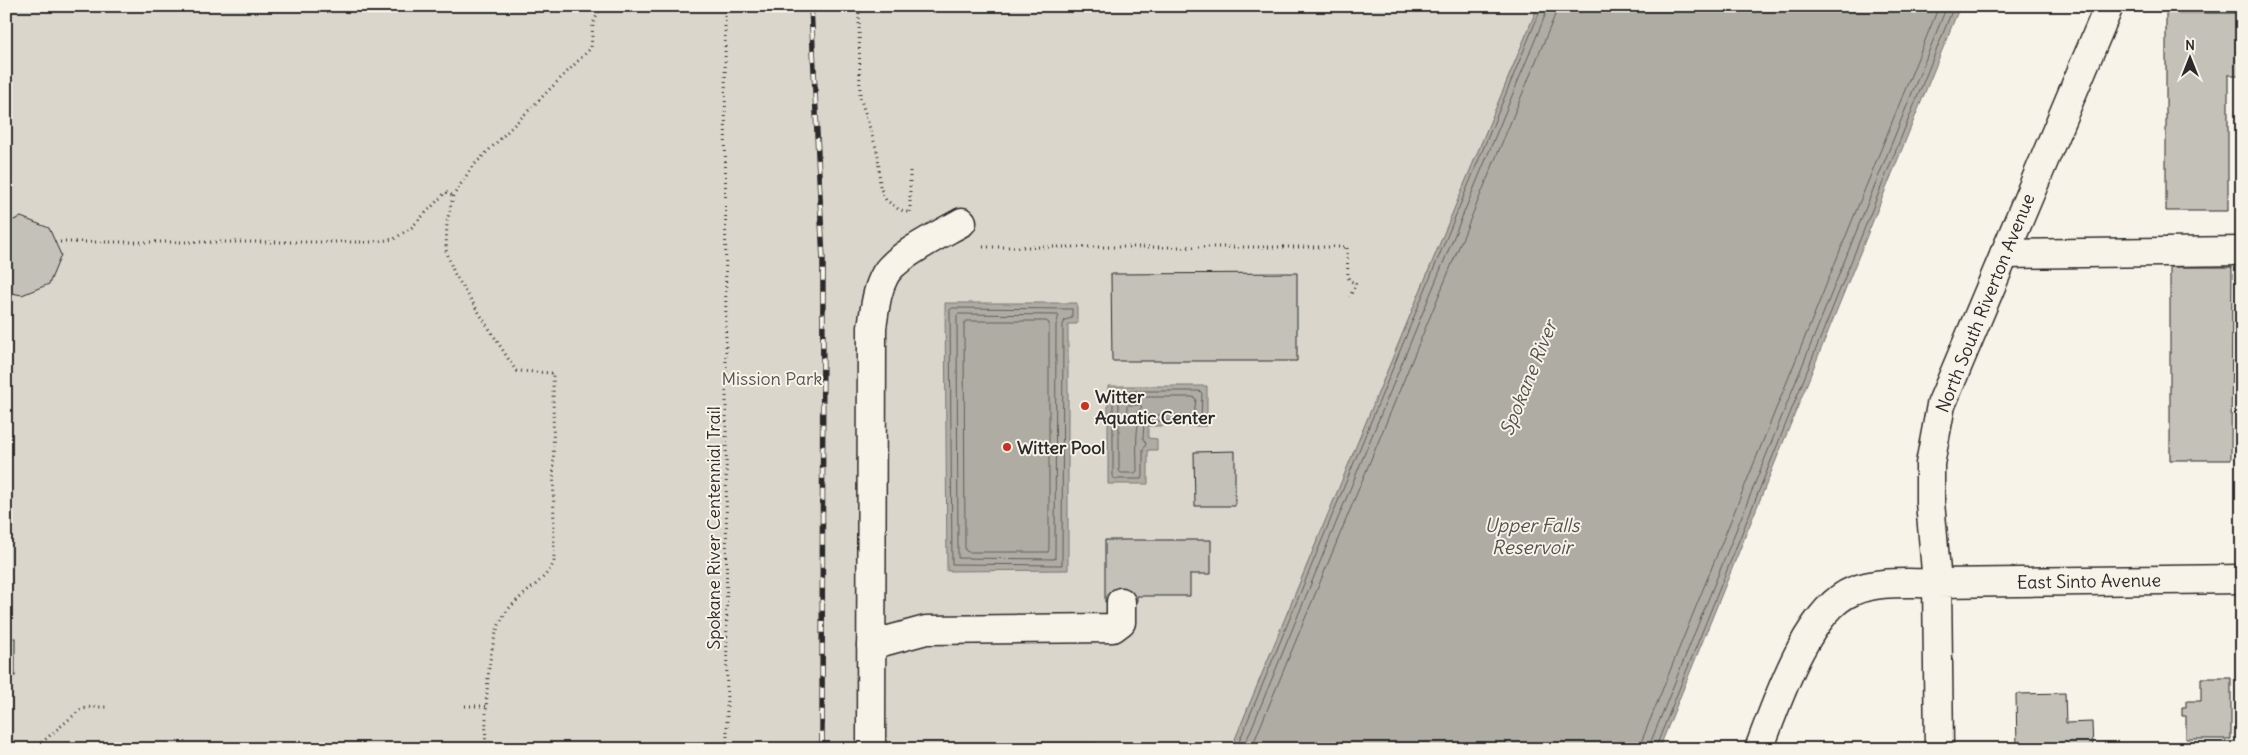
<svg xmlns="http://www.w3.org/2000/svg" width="2248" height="755" font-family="Delius,sans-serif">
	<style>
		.green { fill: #dad6cc; stroke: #82807c }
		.water { fill: #afaca4; stroke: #7a7874 }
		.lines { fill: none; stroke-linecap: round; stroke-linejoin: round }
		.shore { stroke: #605f5b; stroke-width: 1 }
		.building { fill: #c4c1b9; stroke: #2b2b2b }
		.minor-casing { stroke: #2b2b2b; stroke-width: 31 }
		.path { stroke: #2b2b2b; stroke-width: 3; stroke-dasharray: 1 4; stroke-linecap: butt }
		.minor { stroke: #f7f3e8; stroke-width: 28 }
		.rail-casing { stroke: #2b2b2b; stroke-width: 5.5 }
		.rail { stroke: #f7f3e8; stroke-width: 4; stroke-dasharray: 11; stroke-linecap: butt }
		.poi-dot { fill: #c8321e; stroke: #f7f3e8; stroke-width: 2 }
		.labels { text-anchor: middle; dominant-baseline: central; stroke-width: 4; stroke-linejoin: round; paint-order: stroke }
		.street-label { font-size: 18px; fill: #2b2b2b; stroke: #f7f3e8 }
		.park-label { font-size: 18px; fill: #575653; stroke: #f7f3e8 }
		.poi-label { font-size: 18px; font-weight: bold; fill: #2b2b2b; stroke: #f7f3e8; text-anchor: start }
		.water-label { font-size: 19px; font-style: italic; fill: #53524f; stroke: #f7f3e8 }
	</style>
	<rect width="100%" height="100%" fill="#f7f3e8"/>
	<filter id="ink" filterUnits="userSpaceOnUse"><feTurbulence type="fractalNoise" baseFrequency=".02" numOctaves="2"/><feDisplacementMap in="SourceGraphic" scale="10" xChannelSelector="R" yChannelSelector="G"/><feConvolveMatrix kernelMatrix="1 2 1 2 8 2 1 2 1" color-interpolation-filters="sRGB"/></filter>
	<g filter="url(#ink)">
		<!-- green -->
		<path class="green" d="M6,6h1532l-307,743h-1225z"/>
		<!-- water -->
		<g class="water">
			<path d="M1538,6h422l-301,743h-428z"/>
			<path d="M945,303h132v21h-9v246l-121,1z"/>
			<path d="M1108,386h99v40h-59v12l9,1v11h-9v34h-40z"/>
		</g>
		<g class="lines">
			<!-- shore -->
			<g class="shore">
				<path d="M953,308l119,1v9l-7,2 -2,5 -1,240 -110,-1 -2,-254z"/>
				<path d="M959,314l100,1 -3,10 -1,234 -97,-1 -1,-242z"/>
				<path d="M967,321h79l3,2v226l-1,3h-80l-3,-2 -1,-226z"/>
				<path d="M1115,391h85l2,2 -1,28h-52l-5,3 -1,14 3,6 -3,6v27l-2,2h-26l-2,-2v-84z"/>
				<path d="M1122,397h71l3,2 -2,16h-45l-9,4c-5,9 -3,40 -3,52l-2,2h-14l-2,-2v-71z"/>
				<path d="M1129,405h11l2,2 -13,13 -2,-2v-11z"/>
				<path d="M1236,749l306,-743"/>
				<path d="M1243,749l306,-743"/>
				<path d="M1251,749l304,-734 1,-9"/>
				<path d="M1641,749l1,-9 297,-734"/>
				<path d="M1648,749l299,-743"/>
				<path d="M1655,749l299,-743"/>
			</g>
		</g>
		<!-- building -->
		<g class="building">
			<path d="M2166,13h76v62h-14v136h-62z"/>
			<path d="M21,217l28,11 12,27 -12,29 -27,11 -16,-3v-69z"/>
			<path d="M2170,267h62l-1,193h-61z"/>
			<path d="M1297,273v88h-185l-1,-87z"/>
			<path d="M1235,451v55h-40l-1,-54z"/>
			<path d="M1105,540h106v34h-21v22h-53v6h-32z"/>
			<rect x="6" y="638" width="9" height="38"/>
			<path d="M2201,678h30v61h-45v-23h-4v-9h4v-6h15z"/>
			<path d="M2065,693l1,30 26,-1 1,27h-76l-1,-55z"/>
			<rect x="1028" y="743" width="68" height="6"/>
		</g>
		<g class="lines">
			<!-- minor casing -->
			<g class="minor-casing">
				<g id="minor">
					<path d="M2004,254l238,-3"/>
					<path d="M871,645l55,-15 187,-2 8,-6v-20"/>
					<path d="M871,749l1,-422c3,-17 4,-36 13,-52 10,-19 58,-42 77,-53"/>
					<path d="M1759,749c17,-44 48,-140 94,-158 26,-11 56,-7 84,-8l-7,-81v-38l11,-59 168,-399"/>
					<path d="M1939,749l-2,-166 305,-4"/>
				</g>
			</g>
			<!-- path -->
			<g class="path">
				<path d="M725,6l2,743"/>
				<path d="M859,13l1,84 18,57 2,33 6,13 12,9 12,4"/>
				<path d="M910,171v41"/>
				<path d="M55,242h318l21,-3 18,-12 34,-35 7,4"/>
				<path d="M983,247h364l1,30 2,4 6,2 -6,14"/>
				<path d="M465,706h22"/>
				<path d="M34,749l46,-39 11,-3h15"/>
				<path d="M485,749c2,-37 -1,-109 22,-138 14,-18 38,-29 47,-49l-1,-189 -37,-2 -62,-98 -8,-23 1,-28 6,-26 19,-29 119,-119 2,-24 5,-11"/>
			</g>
			<!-- minor -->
			<use href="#minor" class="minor"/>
			<!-- rail casing -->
			<g class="rail-casing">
				<path id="rail" d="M811,6l12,255 -1,488"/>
			</g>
			<!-- rail -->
			<use href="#rail" class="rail"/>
		</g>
	</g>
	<!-- markers -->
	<g class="poi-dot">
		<circle cx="1085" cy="406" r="5"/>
		<circle cx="1007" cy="447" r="5"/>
	</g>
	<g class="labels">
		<!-- street labels -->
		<g class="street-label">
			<text transform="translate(1985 303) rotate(-68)">North South Riverton Avenue</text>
			<text transform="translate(713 528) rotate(-90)">Spokane River Centennial Trail</text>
			<text transform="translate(2089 581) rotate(-1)">East Sinto Avenue</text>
		</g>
		<!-- park labels -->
		<g class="park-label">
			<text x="772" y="378">Mission Park</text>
		</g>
		<!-- poi labels -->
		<g class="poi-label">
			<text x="1095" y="396">Witter<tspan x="1095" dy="21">Aquatic Center</tspan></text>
			<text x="1017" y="447">Witter Pool</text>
		</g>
		<!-- water labels -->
		<g class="water-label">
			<text transform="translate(1528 378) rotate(-68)">Spokane River</text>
			<text x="1532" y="525">Upper Falls<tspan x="1532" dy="22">Reservoir</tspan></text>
		</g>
	</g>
	<!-- margin -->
	<rect width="2248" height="755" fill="none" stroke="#f7f3e8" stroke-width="25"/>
	<rect x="12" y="12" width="2223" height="730" fill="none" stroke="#2b2b2b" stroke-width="2" filter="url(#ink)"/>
	<!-- north arrow -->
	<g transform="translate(2190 58)" stroke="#f7f3e8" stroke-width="4" paint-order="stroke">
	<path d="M0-4L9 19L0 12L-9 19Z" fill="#2b2b2b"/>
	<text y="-8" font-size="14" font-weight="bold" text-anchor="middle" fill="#2b2b2b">N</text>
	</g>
</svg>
